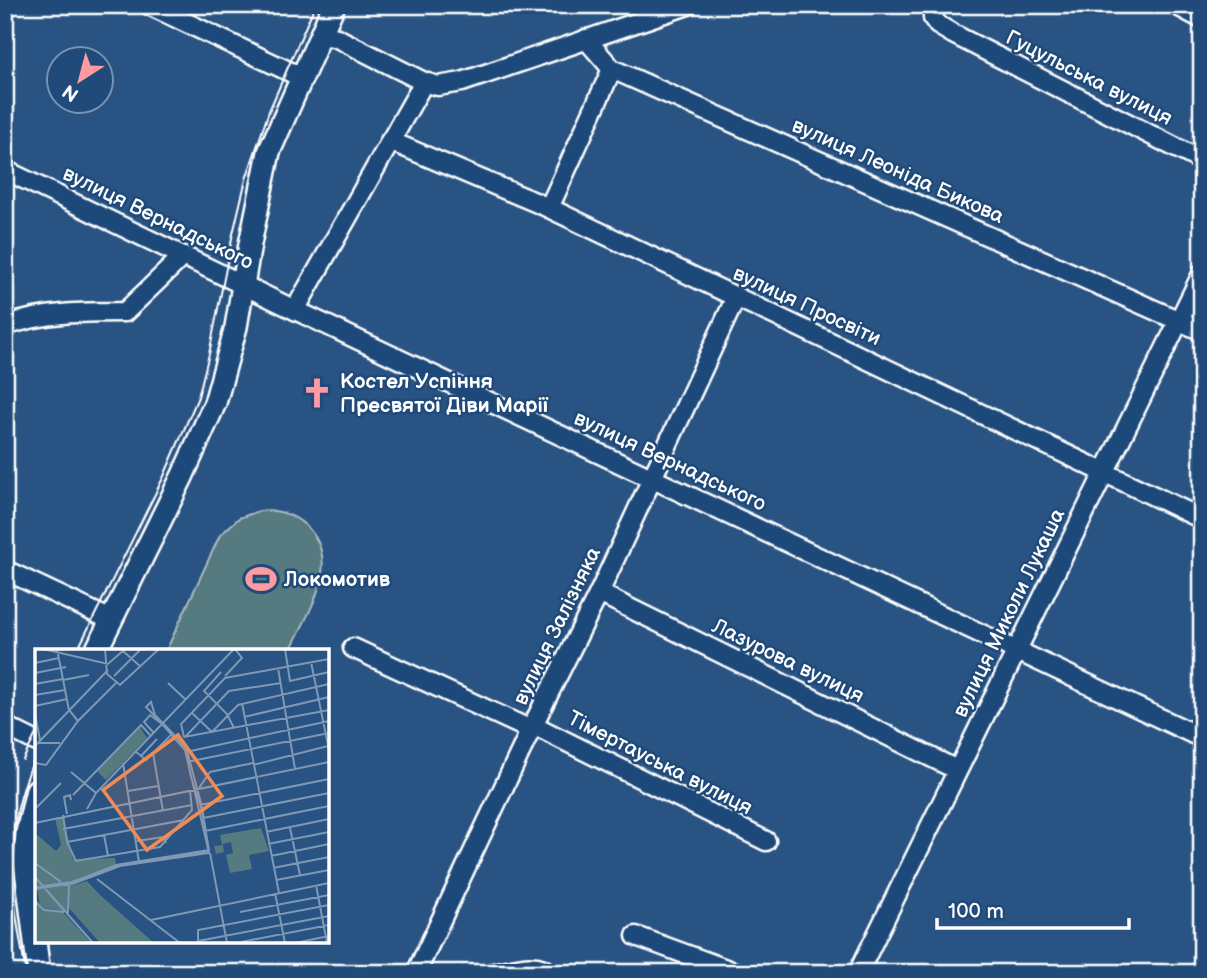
<svg xmlns="http://www.w3.org/2000/svg" width="1207" height="978" font-family="'Balsamiq Sans',sans-serif">
	<style>
		.park { fill: #557a80; stroke: #aabcc0; stroke-width: 2 }
		.lines { fill: none; stroke-linecap: round; stroke-linejoin: round }
		.minor-casing { stroke: #fff; stroke-width: 23 }
		.major-casing { stroke: #fff; stroke-width: 26 }
		.minor { stroke: #1f4a7a; stroke-width: 18 }
		.major { stroke: #1f4a7a; stroke-width: 21 }
		.tram { stroke: #fff; stroke-width: 2 }
		.labels { text-anchor: middle; dominant-baseline: central; stroke-width: 5; stroke-linejoin: round; paint-order: stroke }
		.street-label { font-size: 21px; fill: #fff; stroke: #1f4a7a }
		.poi-label { font-size: 21px; font-weight: bold; fill: #fff; stroke: #1f4a7a; text-anchor: start }
		.inset-road { fill: none; stroke: #7f98b5; stroke-width: 2 }
		.view { fill: #ef8b55; fill-opacity: 0.15; stroke: #ef8b55; stroke-width: 3.5 }
		.inset-edge { fill: none; stroke: #fff; stroke-width: 3.5 }
	</style>
	<rect width="100%" height="100%" fill="#295383"/>
	<filter id="ink" filterUnits="userSpaceOnUse"><feTurbulence type="fractalNoise" baseFrequency=".0143" numOctaves="2"/><feDisplacementMap in="SourceGraphic" scale="14" xChannelSelector="R" yChannelSelector="G"/><feConvolveMatrix kernelMatrix="1 2 1 2 8 2 1 2 1" color-interpolation-filters="sRGB"/></filter>
	<g filter="url(#ink)">
		<!-- park -->
		<path class="park" d="M259,511c17,-2 33,3 46,14 40,36 2,89 -15,126h-124l54,-116 19,-17z"/>
		<g class="lines">
			<!-- minor casing -->
			<g class="minor-casing">
				<g id="minor">
					<path d="M149,5l152,72"/>
					<path d="M933,5v13l5,7 15,9 249,127"/>
					<path d="M1176,5l26,14"/>
					<path d="M321,34l16,4 87,44"/>
					<path d="M586,39l26,30 590,262"/>
					<path d="M390,141l159,67 653,311"/>
					<path d="M5,170l290,140 907,428"/>
					<path d="M549,208l63,-139"/>
					<path d="M295,310l129,-228 14,4 24,-4 226,-77"/>
					<path d="M5,326c40,-14 79,-14 120,-14l58,-56"/>
					<path d="M5,570l106,50"/>
					<path d="M599,593l358,177"/>
					<path d="M353,648l178,82"/>
					<path d="M533,725l233,116"/>
					<path d="M5,726l32,16"/>
					<path d="M636,936l101,37"/>
					<path d="M416,973l117,-248 66,-132 137,-296"/>
					<path d="M493,973c18,-3 43,-13 57,0"/>
					<path d="M858,973l344,-699"/>
				</g>
			</g>
			<!-- major casing -->
			<g class="major-casing">
				<g id="major">
					<path d="M96,651l86,-174 33,-74 21,-76 14,-83 19,-92 65,-147"/>
					<path d="M37,790l-10,43 -2,29 14,111"/>
				</g>
			</g>
			<!-- minor -->
			<use href="#minor" class="minor"/>
			<!-- major -->
			<use href="#major" class="major"/>
			<!-- tram -->
			<g class="tram">
				<path d="M77,651l87,-175 34,-79 11,-43 23,-116 14,-59 23,-68 46,-106"/>
				<path d="M23,760l14,-28"/>
				<path d="M26,973c-16,-89 -26,-136 11,-221"/>
			</g>
		</g>
	</g>
	<!-- icons -->
	<defs>
		<g id="church-bare" transform="scale(2.415)"><path d="M-1.2-6h2.4v3.5h3.3v2.4h-3.3V6h-2.4V-.1h-3.3v-2.4h3.3Z" fill="#ff9aa2" stroke="#1f4a7a" stroke-width="2.5" paint-order="stroke"/></g>
		<g id="stadium-bare" transform="scale(2.415)"><path d="M0-5a6.5 5 0 1 0 0 10a6.5 5 0 1 0 0-10ZM-3.5-1.8h7v3.6h-7Z" fill="#ff9aa2" stroke="#1f4a7a" stroke-width="2.5" paint-order="stroke"/></g>
	</defs>
	<g fill-rule="evenodd">
		<use href="#church-bare" x="317" y="393"/>
		<use href="#stadium-bare" x="261" y="579"/>
	</g>
	<g class="labels">
		<!-- street labels -->
		<g class="street-label">
			<text transform="translate(1089 78) rotate(27)">Гуцульська вулиця</text>
			<text transform="translate(898 171) rotate(24)">вулиця Леоніда Бикова</text>
			<text transform="translate(158 218) rotate(26)">вулиця Вернадського</text>
			<text transform="translate(807 306) rotate(25)">вулиця Просвіти</text>
			<text transform="translate(670 461) rotate(25)">вулиця Вернадського</text>
			<text transform="translate(1009 613) rotate(-64)">вулиця Миколи Лукаша</text>
			<text transform="translate(557 626) rotate(-64)">вулиця Залізняка</text>
			<text transform="translate(788 661) rotate(26)">Лазурова вулиця</text>
			<text transform="translate(660 763) rotate(27)">Тімертауська вулиця</text>
		</g>
		<!-- poi labels -->
		<g class="poi-label">
			<text x="340" y="381">Костел Успіння<tspan x="340" dy="24">Пресвятої Діви Марії</tspan></text>
			<text x="284" y="579">Локомотив</text>
		</g>
	</g>
	<!-- overview -->
	<g transform="translate(35 649)">
		<rect width="294" height="294" fill="#295383"/>
		<path d="M28,167l10,43 42,-1 1,6 -37,14 -12,22 39,43h-6l-31,-35v5l-34,-8v-8l5,7 -5,-25v-46l21,18 5,-6 -6,-27z" fill="#557a80"/>
		<path d="M52,232l12,13 55,49h-48l-39,-43 1,-13zM0,256l28,7 28,31h-56z" fill="#557a80"/>
		<path d="M105,78l7,11 -41,42 -9,-9zM226,179l8,23 -20,4 3,14 -22,4 -4,-18 7,-2 -2,-11 -8,2 1,8 -8,2 -2,-8 8,-1 -2,-10z" fill="#557a80"/>
		<path class="inset-road" d="M8,0l65,15 17,-15M22,0l12,61 9,11M70,0l2,25 13,11 39,-36M250,0l5,32 39,-9M88,2l18,16M276,13l18,88M0,14l24,-5M243,19l17,101M186,23l-17,19 23,23 7,14M0,24l31,-6M79,27l27,-27M190,27l17,-18 -7,-9M28,31l26,-5M133,34l17,16M0,35l28,-5M0,46l30,-5M207,54l37,190M0,57l32,-7M157,64l20,19 26,-27 91,-21M0,65l5,26M209,68l85,-20M149,88l-3,-13 44,-46 104,-19M149,88l145,-27M150,88l44,-46 52,-8M2,94h23M0,97l73,-76M100,102l11,9 26,-26M151,103l143,-31M118,104l10,58M106,107l16,-17M152,113l142,-29M0,114l11,2 32,-44 38,-38M88,114l16,99M218,116l75,-19M36,123l25,21M164,139l11,-16 43,-9M93,142l30,-5M38,146l68,-70 9,10M165,156l129,-26M0,160l26,-26M52,160l9,-16 66,-69 -12,-9 -6,7 9,10M32,165l-3,-17 6,-2 1,5M28,166l4,27 9,19 84,-14 32,-37 -2,-20M168,169l126,-25M0,174l294,-61M255,179l10,47M28,180l129,-24M170,182l124,-25M231,183l63,-13M69,186l4,21M102,192l26,-4 3,6M32,193l117,-22M233,195l61,-12M175,204l17,90M236,207l58,-12M0,214l26,19M238,219l56,-11M0,228l58,66M62,230l83,64M241,231l53,-10M281,236l11,58M0,238l37,-5 44,-17 93,-15 -8,-43 -10,-30 -6,-30 -39,-40 5,-5 4,13 31,32 16,60 7,44 -93,15 -44,16 -37,6M0,240l40,-6 45,-17 89,-13 -24,-103 -23,-26 72,-75M240,244l10,50M0,253l9,8 20,2M205,263l89,-17M33,264l1,-29M116,271l178,-37M163,292l131,-25M206,293l88,-17M163,294v-13l131,-25M260,294l34,-7"/>
		<path class="view" d="M143,86l44,61 -75,54 -44,-60z"/>
		<rect width="294" height="294" class="inset-edge"/>
	</g>
	<!-- margin -->
	<rect width="1207" height="978" fill="none" stroke="#1f4a7a" stroke-width="28"/>
	<rect x="14" y="14" width="1179" height="950" fill="none" stroke="#fff" stroke-width="2.5" filter="url(#ink)"/>
	<!-- north arrow -->
	<g transform="translate(80 80) rotate(216)"><circle r="33" fill="#1f4a7a" stroke="#7992af" stroke-width="2"/>
	<path d="M0-5L12 26L0 18L-12 26Z" fill="#ff9aa2"/>
	<text y="-10" font-size="19" font-weight="bold" text-anchor="middle" fill="#ffffff">N</text>
	</g>
	<!-- scale -->
	<path d="M937 918v10h192v-10" fill="none" stroke="#ffffff" stroke-width="3.5"/>
	<text x="948" y="918" font-size="21" fill="#ffffff" stroke="#1f4a7a" stroke-width="5" paint-order="stroke">100 m</text>
</svg>
